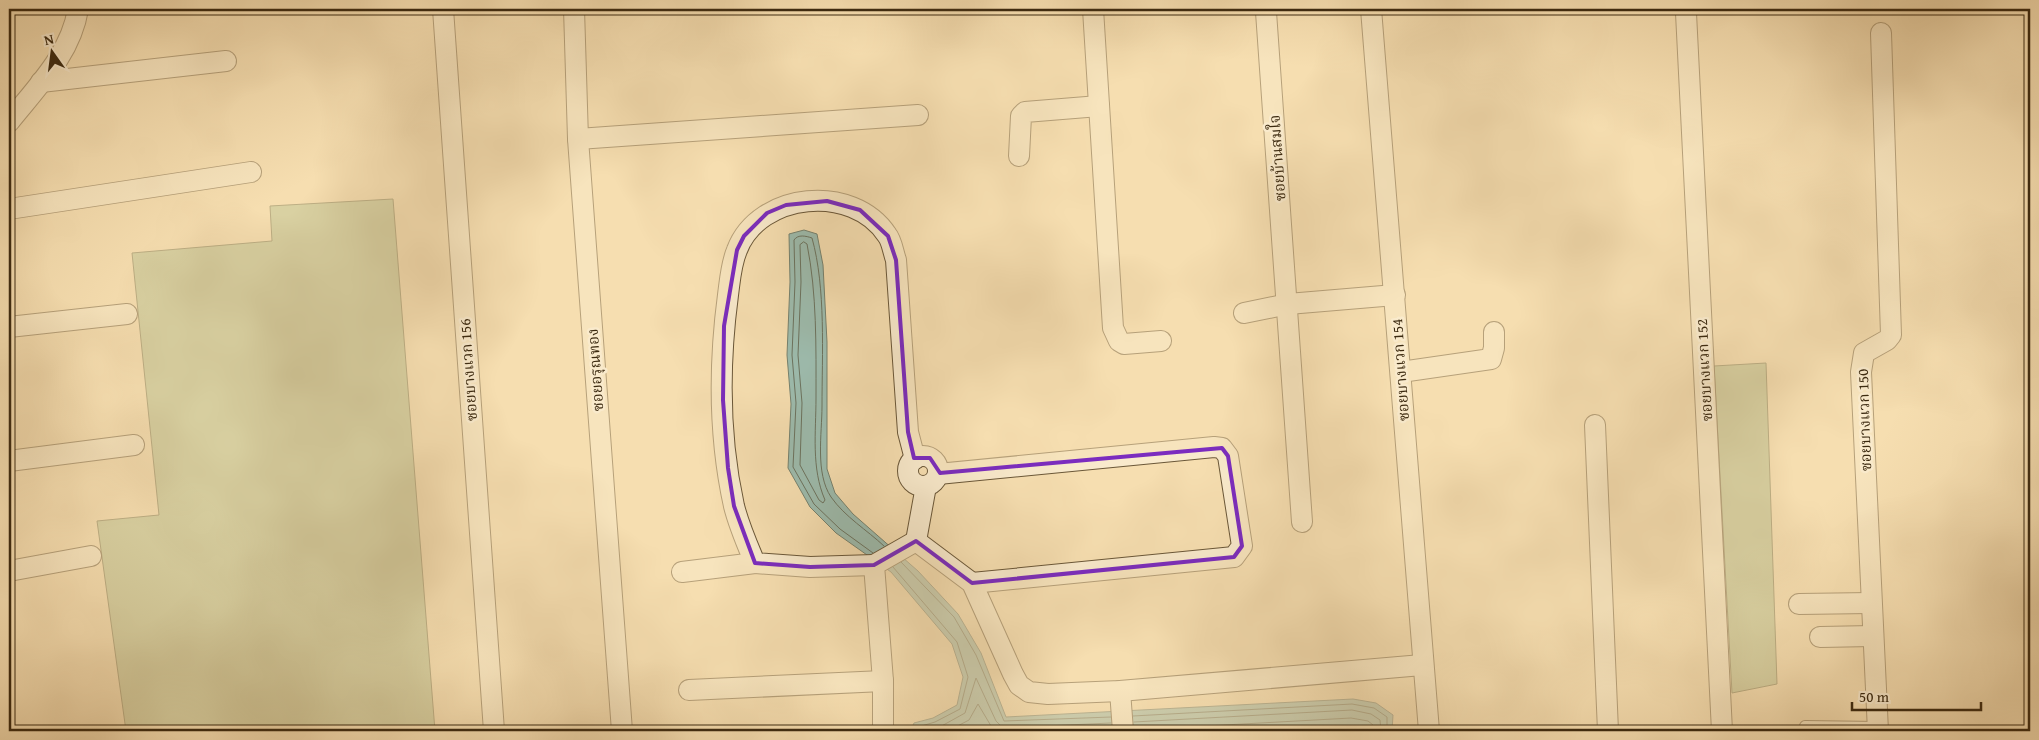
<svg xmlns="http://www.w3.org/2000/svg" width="2039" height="740" font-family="'Gentium Book Plus','Noto Serif Thai',serif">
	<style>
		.green { fill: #b6c290; stroke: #797650 }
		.water { fill: #9dbcae; stroke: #76826f }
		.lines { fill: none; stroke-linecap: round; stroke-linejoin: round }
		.shore { stroke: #6c735f; stroke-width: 1 }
		.lane-casing { stroke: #6a5738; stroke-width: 12 }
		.street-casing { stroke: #6a5738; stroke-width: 22 }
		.lane { stroke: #f9eacc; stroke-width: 10 }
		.street { stroke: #f9eacc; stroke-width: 20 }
		.marked { fill: none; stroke: #7b2cbf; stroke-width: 4; stroke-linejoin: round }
		.labels { text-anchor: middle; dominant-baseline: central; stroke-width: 5; stroke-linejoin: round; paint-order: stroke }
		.street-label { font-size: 15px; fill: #3c2a10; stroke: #f9eacc }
	</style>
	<rect width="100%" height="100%" fill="#f6deb0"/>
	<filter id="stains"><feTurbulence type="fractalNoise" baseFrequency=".004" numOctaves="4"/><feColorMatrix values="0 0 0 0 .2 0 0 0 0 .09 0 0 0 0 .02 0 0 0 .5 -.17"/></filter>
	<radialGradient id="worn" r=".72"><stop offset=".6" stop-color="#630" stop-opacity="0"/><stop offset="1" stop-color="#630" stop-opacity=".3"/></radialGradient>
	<!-- green -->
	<g class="green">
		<path d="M393,199l42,532h-309l-29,-210 62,-6 -27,-262 140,-12 -2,-35z"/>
		<path d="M1766,363l11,321 -45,9 -18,-327z"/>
	</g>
	<!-- water -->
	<path class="water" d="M804,230l13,4 6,31 4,77v127l8,24 18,21 65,57 40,43 23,39 25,64 347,-18 23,4 17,12 -1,16h-482l4,-8 19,-5 24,-13 6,-28 -11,-33 -61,-72 -55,-39 -26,-26 -22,-39 3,-64 -4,-49 3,-73 -1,-48z"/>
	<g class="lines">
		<!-- shore -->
		<g class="shore">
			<path d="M804,242l3,2c10,50 9,103 9,154 0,34 -5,70 9,102l-2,3 -4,-3 -19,-35 2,-62 -4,-48 3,-73 -1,-37z"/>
			<path d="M873,553l-33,-24 -26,-25 -21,-37 3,-64 -4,-48 3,-73 -1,-42c4,-6 12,-4 18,-2 14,50 10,117 10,168 0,28 -7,67 9,91 14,20 36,33 53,49"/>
			<path d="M901,562l53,55 22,38 28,66 107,-4"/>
			<path d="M893,567l64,75 11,35 -8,32 -25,13 -17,5 -2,4"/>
			<path d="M1133,716l219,-12 22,4 13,9v14"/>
			<path d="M1134,722l218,-12 19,4 9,6 1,11"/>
			<path d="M1134,730l217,-12 17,3 5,4v6"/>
			<path d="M926,731l12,-3 27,-15 11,-35 20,43 7,7 108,-5"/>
			<path d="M948,731l21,-11 9,-16 16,27"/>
		</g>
		<!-- lane casing -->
		<g class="lane-casing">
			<path id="lane" d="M1805,726l72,1"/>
		</g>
		<!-- street casing -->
		<g class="street-casing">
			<g id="street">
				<path d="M443,9l51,722"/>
				<path d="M574,9l4,130 44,592"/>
				<path d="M1093,9l20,319 6,13 5,3 37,-3"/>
				<path d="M1371,9l58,722"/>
				<path d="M1688,9l-2,4 36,718"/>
				<path d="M1266,12l36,510"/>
				<path d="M41,82l185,-21"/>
				<path d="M9,122c27,-34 62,-68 69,-113"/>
				<path d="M578,139l340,-24"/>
				<path d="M1019,156l2,-40 4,-4 74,-6"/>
				<path d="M9,209l242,-37"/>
				<path d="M1244,313l44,-9 107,-9"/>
				<path d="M9,327l118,-13"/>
				<path d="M1401,372l90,-13 3,-11v-16"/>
				<path d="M1595,425l13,306"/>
				<circle cx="923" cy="471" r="15"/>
				<path d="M9,461l125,-16"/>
				<path d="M938,474l276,-27 8,1 6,8 14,90 -8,11 -262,26"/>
				<path d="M916,541l10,-55"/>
				<path d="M874,565l-64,2 -55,-4c-8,-19 -16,-37 -21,-57 -15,-68 -15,-143 -6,-211 2,-15 3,-31 9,-45 22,-58 116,-67 150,-15 5,6 6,17 9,25l12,172 7,27"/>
				<path d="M9,571l82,-15"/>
				<path d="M682,572l73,-9"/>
				<path d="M1799,604l72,-1"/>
				<path d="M1820,637l53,-1"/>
				<path d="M689,690l194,-9"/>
				<path d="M1120,691l3,40"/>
				<path d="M883,731v-50l-9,-116 42,-24 56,42 41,91 6,11 10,7 19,2 72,-3 302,-26"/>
				<path d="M1878,731l-17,-359 3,-19 23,-13 4,-5 -10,-302"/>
			</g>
		</g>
		<!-- lane -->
		<use href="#lane" class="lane"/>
		<!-- street -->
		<use href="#street" class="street"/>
	</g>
	<!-- marked area -->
	<path d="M0 0H2039V740H0ZM827,201l33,9 28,26 8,24 12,172 6,26h16l10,15 282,-25 6,8 14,90 -8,11 -262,26 -56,-42 -42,24 -64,2 -55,-4 -21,-57 -6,-38 -5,-68 1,-74 13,-76 7,-14 23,-23 19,-8z" fill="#f6deb0" fill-opacity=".55" fill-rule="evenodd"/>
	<path class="marked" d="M827,201l33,9 28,26 8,24 12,172 6,26h16l10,15 282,-25 6,8 14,90 -8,11 -262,26 -56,-42 -42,24 -64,2 -55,-4 -21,-57 -6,-38 -5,-68 1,-74 13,-76 7,-14 23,-23 19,-8z"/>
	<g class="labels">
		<!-- street labels -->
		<g class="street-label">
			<text transform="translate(1277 158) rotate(-94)">ซอยบ้านสมใจ</text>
			<text transform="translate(468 370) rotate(-94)">ซอยบางแวก 156</text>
			<text transform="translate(595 370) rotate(-94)">ซอยอรุณทอง</text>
			<text transform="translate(1400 370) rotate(-94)">ซอยบางแวก 154</text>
			<text transform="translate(1704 370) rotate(-93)">ซอยบางแวก 152</text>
			<text transform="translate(1864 420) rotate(-92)">ซอยบางแวก 150</text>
		</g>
	</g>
	<!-- margin -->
	<rect width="2039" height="740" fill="none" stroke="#f6deb0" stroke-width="30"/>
	<rect x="10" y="10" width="2019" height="720" fill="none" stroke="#3c2a10" stroke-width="2.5"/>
	<rect x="15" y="15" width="2009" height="710" fill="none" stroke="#3c2a10"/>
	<!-- north arrow -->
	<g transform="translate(52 52) rotate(346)" stroke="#f9eacc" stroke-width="4" paint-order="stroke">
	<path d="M0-4L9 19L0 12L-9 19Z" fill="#3c2a10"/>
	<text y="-8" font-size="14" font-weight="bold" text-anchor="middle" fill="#3c2a10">N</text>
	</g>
	<!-- scale -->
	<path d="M1852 702v8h129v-8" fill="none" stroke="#3c2a10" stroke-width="2.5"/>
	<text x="1859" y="702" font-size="15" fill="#3c2a10" stroke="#f9eacc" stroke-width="4" paint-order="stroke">50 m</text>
	<rect width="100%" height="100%" filter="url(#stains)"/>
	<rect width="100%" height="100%" fill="url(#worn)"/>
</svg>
